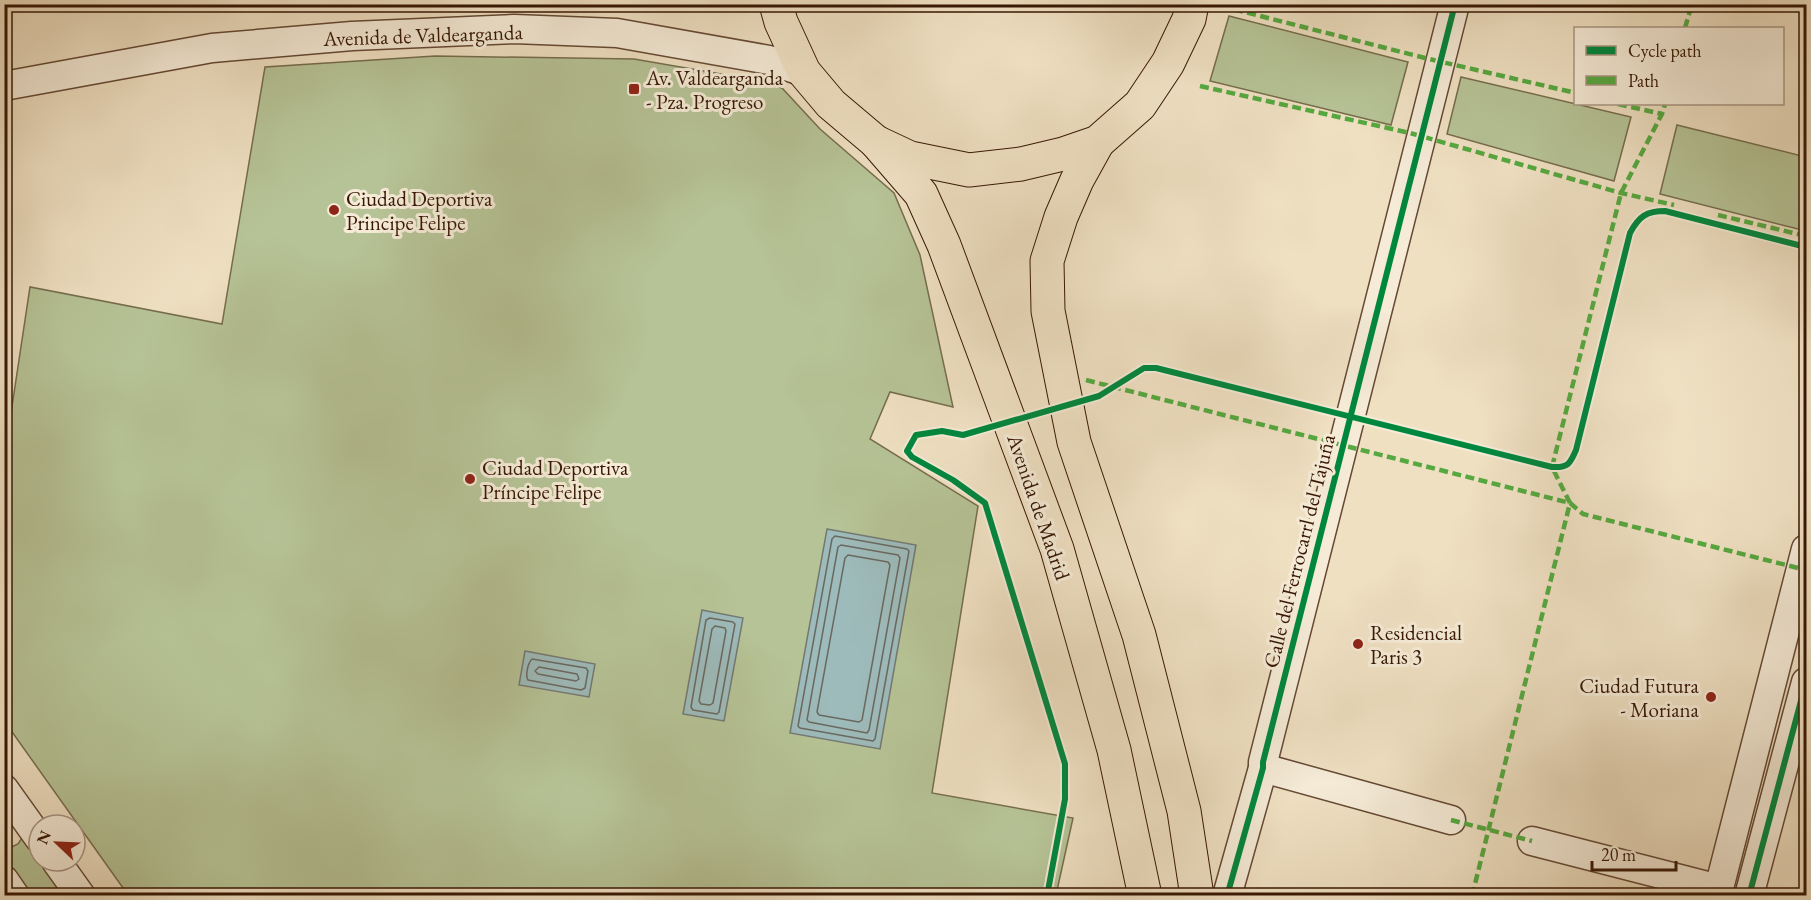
<svg xmlns="http://www.w3.org/2000/svg" width="1811" height="900" font-family="'EB Garamond',serif">
	<style>
		.green { fill: #b6c396; stroke: #766d4d; stroke-width: 1.5 }
		.water { fill: #9dbbbb; stroke: #747972; stroke-width: 1.5 }
		.lines { fill: none; stroke-linecap: round; stroke-linejoin: round }
		.shore { stroke: #6a6960; stroke-width: 1.5 }
		.street-casing { stroke: #654934; stroke-width: 31 }
		.highway-casing { stroke: #371704; stroke-width: 35 }
		.street { stroke: #f5ebd7; stroke-width: 28 }
		.highway { stroke: #efe0c2; stroke-width: 33 }
		.rail { stroke: #371704; stroke-width: 4.5; stroke-dasharray: 10 10; stroke-linecap: butt }
		.quiet { stroke: #55a940; stroke-width: 4.5; stroke-dasharray: 9 4.5; stroke-linecap: butt }
		.cycleway-casing { stroke: #f5ebd7; stroke-width: 10 }
		.cycleway { stroke: #00873e; stroke-width: 6 }
		.poi-dot { fill: #8f2418; stroke: #f5ebd7; stroke-width: 2 }
		.labels { text-anchor: middle; dominant-baseline: central; stroke-width: 6; stroke-linejoin: round; paint-order: stroke }
		.street-label { font-size: 21px; fill: #371704; stroke: #f5ebd7 }
		.poi-label { font-size: 21px; fill: #371704; stroke: #f5ebd7; text-anchor: start }
	</style>
	<rect width="100%" height="100%" fill="#efe0c2"/>
	<filter id="stains"><feTurbulence type="fractalNoise" baseFrequency=".00333" numOctaves="4"/><feColorMatrix values="0 0 0 0 .2 0 0 0 0 .09 0 0 0 0 .02 0 0 0 .5 -.17"/></filter>
	<radialGradient id="worn" r=".72"><stop offset=".6" stop-color="#630" stop-opacity="0"/><stop offset="1" stop-color="#630" stop-opacity=".3"/></radialGradient>
	<!-- green -->
	<g class="green">
		<path d="M1229,16l179,46 -17,63 -181,-44z"/>
		<path d="M435,56l199,3 116,20 32,9 38,41 74,64 26,62 33,152 -63,-15 -20,47 108,67 -46,287 141,25 -17,77h-928l-123,-173v-269l25,-166 192,37 43,-257z"/>
		<path d="M1461,77l170,40 -17,64 -167,-47z"/>
		<path d="M1677,125l129,32v74l-146,-37z"/>
		<path d="M24,835l15,22v4h3l24,34h-36l-25,-33v-12l13,-6z"/>
	</g>
	<!-- water -->
	<g class="water">
		<path d="M827,529l89,16 -36,204 -90,-16z"/>
		<path d="M702,610l41,8 -19,103 -41,-7z"/>
		<path d="M525,651l70,13 -6,33 -70,-12z"/>
	</g>
	<g class="lines">
		<!-- shore -->
		<g class="shore">
			<path d="M835,536l72,13 2,2 -34,188 -2,2 -73,-13 -2,-2 34,-187z"/>
			<path d="M841,545l57,10 2,3 -31,172 -2,3 -58,-11 -2,-2 31,-173z"/>
			<path d="M848,555l40,7 2,3 -28,155 -3,2 -40,-7 -2,-3 28,-154z"/>
			<path d="M710,618l23,4 2,2 -16,88 -2,2 -24,-4 -2,-3 15,-87z"/>
			<path d="M715,626l10,2 1,3 -13,72 -3,2 -9,-1 -2,-3 13,-72z"/>
			<path d="M532,659l54,9 2,3 -3,17 -4,2 -53,-10c-3,-5 0,-17 4,-21z"/>
			<path d="M539,667l38,7 2,5 -3,2 -38,-7 -3,-3z"/>
		</g>
		<!-- street casing -->
		<g class="street-casing">
			<g id="street">
				<path d="M4,86l208,-38 140,-12 162,-7 103,4 152,27 35,12"/>
				<path d="M1263,768l188,52"/>
				<path d="M4,789l35,49"/>
				<path d="M1532,841l187,48"/>
				<path d="M56,861l25,35"/>
				<path d="M4,880l11,16"/>
				<path d="M1227,896l36,-128v-6l192,-758"/>
				<path d="M1717,896l89,-347"/>
				<path d="M1749,896l57,-214"/>
			</g>
		</g>
		<!-- highway casing -->
		<g class="highway-casing">
			<g id="highway">
				<path d="M776,4l5,18 23,50 27,32 45,38 34,16 59,12 52,-6 42,-10 35,-12 42,-37 28,-42 21,-44 3,-15"/>
				<path d="M876,142l45,52 23,51 113,304 57,201 31,146"/>
				<path d="M1098,142l-21,38 -16,37 -14,44 1,50 26,131 65,193 45,176 13,85"/>
			</g>
		</g>
		<!-- street -->
		<use href="#street" class="street"/>
		<!-- highway -->
		<use href="#highway" class="highway"/>
		<!-- rail -->
		<path class="rail" d="M4,6l7,-2"/>
		<!-- quiet -->
		<g class="quiet">
			<path d="M1221,6l208,53 147,34"/>
			<path d="M1685,28l7,-24"/>
			<path d="M1200,86l210,47 211,60 53,12"/>
			<path d="M1618,104l44,10"/>
			<path d="M1718,215l88,21"/>
			<path d="M1086,380l484,123 13,11 219,55"/>
			<path d="M1451,820l81,21"/>
			<path d="M1472,896l98,-393 -18,-36 69,-274 41,-79 3,-10"/>
		</g>
		<!-- cycleway casing -->
		<g class="cycleway-casing">
			<g id="cycleway">
				<path d="M1047,896l18,-97v-35l-80,-261 -32,-23 -41,-23 -5,-6 9,-16 26,-4 21,4 136,-39 45,-28h12l396,99c16,1 18,-3 24,-17l54,-217c9,-17 17,-22 35,-22l141,36"/>
				<path d="M1227,896l36,-128v-6l192,-758"/>
				<path d="M1749,896l57,-214"/>
			</g>
		</g>
		<!-- cycleway -->
		<use href="#cycleway" class="cycleway"/>
	</g>
	<!-- markers -->
	<g class="poi-dot">
		<rect x="628" y="83" width="12" height="12" rx="3"/>
		<circle cx="334" cy="210" r="6"/>
		<circle cx="470" cy="479" r="6"/>
		<circle cx="1358" cy="644" r="6"/>
		<circle cx="1711" cy="697" r="6"/>
	</g>
	<g class="labels">
		<!-- street labels -->
		<g class="street-label">
			<text transform="translate(423 35) rotate(-2)">Avenida de Valdearganda</text>
			<text transform="translate(1039 507) rotate(71)">Avenida de Madrid</text>
			<text transform="translate(1299 551) rotate(-76)">Calle del Ferrocarrl del Tajuña</text>
		</g>
		<!-- poi labels -->
		<g class="poi-label">
			<text x="646" y="77">Av. Valdearganda<tspan x="646" dy="24">- Pza. Progreso</tspan></text>
			<text x="346" y="198">Ciudad Deportiva<tspan x="346" dy="24">Principe Felipe</tspan></text>
			<text x="482" y="467">Ciudad Deportiva<tspan x="482" dy="24">Príncipe Felipe</tspan></text>
			<text x="1370" y="632">Residencial<tspan x="1370" dy="24">Paris 3</tspan></text>
			<text x="1699" y="685" text-anchor="end">Ciudad Futura<tspan x="1699" dy="24">- Moriana</tspan></text>
		</g>
	</g>
	<!-- margin -->
	<rect width="1811" height="900" fill="none" stroke="#efe0c2" stroke-width="24"/>
	<rect x="6" y="6" width="1799" height="888" fill="none" stroke="#371704" stroke-width="3"/>
	<rect x="12" y="12" width="1787" height="876" fill="none" stroke="#371704" stroke-width="1.5"/>
	<!-- legend -->
	<rect x="1574" y="27" width="210" height="78" fill="#f5ebd7" stroke="#a99683" stroke-width="1.5"/>
	<rect x="1586" y="46" width="30" height="9" fill="#00873e" stroke="#a99683" stroke-width="1.5"/>
	<text x="1628" y="57" font-size="18" fill="#371704">Cycle path</text>
	<rect x="1586" y="76" width="30" height="9" fill="#55a940" stroke="#a99683" stroke-width="1.5"/>
	<text x="1628" y="87" font-size="18" fill="#371704">Path</text>
	<!-- north arrow -->
	<g transform="translate(57 843) rotate(293)"><circle r="28" fill="#f5ebd7" stroke="#a99683" stroke-width="1.5"/>
	<path d="M0-4.5L10 22L0 15L-10 22Z" fill="#8f2418"/>
	<text y="-9" font-size="16" font-weight="bold" text-anchor="middle" fill="#371704">N</text>
	</g>
	<!-- scale -->
	<path d="M1592 861v9h84v-9" fill="none" stroke="#371704" stroke-width="3"/>
	<text x="1601" y="861" font-size="18" fill="#371704" stroke="#f5ebd7" stroke-width="4.5" paint-order="stroke">20 m</text>
	<rect width="100%" height="100%" filter="url(#stains)"/>
	<rect width="100%" height="100%" fill="url(#worn)"/>
</svg>
